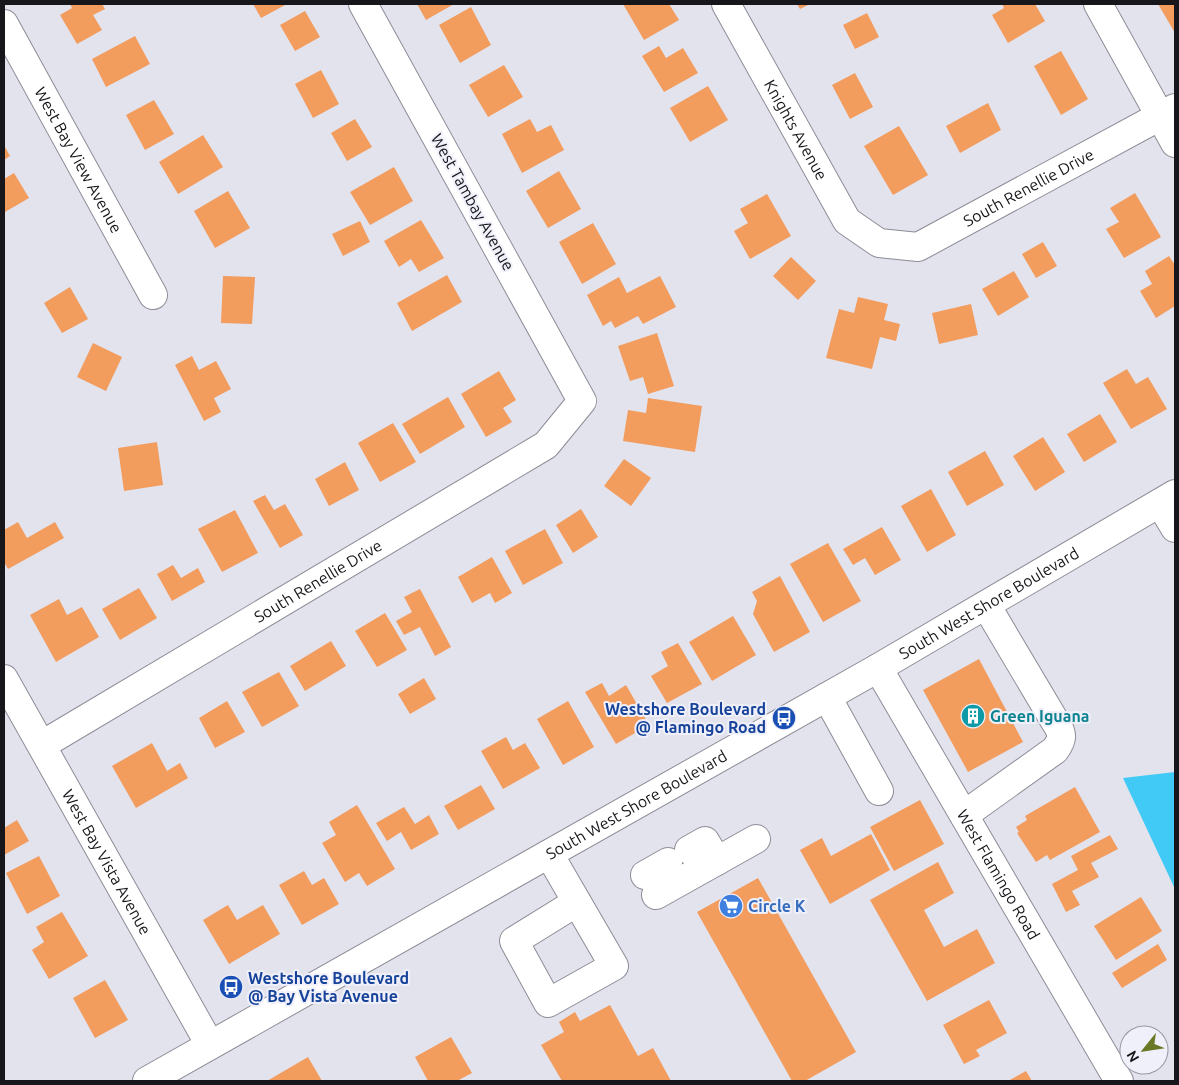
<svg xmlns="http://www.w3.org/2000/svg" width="1179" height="1085" font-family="Ubuntu,sans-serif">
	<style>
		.water { fill: #41caf5 }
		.building { fill: #f29c5e }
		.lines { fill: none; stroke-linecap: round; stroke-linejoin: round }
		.minor-casing { stroke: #8d8c97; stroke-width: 30 }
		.minor { stroke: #fff; stroke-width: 28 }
		.labels { text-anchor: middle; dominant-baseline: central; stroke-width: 4; stroke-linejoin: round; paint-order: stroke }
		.street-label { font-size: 16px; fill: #17161a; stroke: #f0f0fb }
		.transit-label { font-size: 16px; font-weight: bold; fill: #164399; stroke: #f0f0fb; text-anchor: end }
		.culture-label { font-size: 16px; font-weight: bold; fill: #0d838f; stroke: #f0f0fb; text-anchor: start }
		.shop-label { font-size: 16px; font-weight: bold; fill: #366cbe; stroke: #f0f0fb; text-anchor: start }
	</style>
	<rect width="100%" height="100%" fill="#e3e3ee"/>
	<!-- water -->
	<path class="water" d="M1175,772v117l-52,-111z"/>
	<!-- building -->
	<g class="building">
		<path d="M70,4h32l3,5 -12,6 9,15 -25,14 -17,-29 12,-7z"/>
		<path d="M253,4h34l-26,14z"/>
		<path d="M417,4h37l-28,16z"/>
		<path d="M623,4h46l10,16 -35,20z"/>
		<path d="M797,4h13l-10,5z"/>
		<path d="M1002,4h33l10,17 -37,22 -16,-28 12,-7z"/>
		<path d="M1158,4h17v29z"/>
		<path d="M471,7l20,38 -31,18 -21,-38z"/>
		<path d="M305,11l15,26 -25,14 -15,-26z"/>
		<path d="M867,13l12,24 -24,12 -12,-24z"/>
		<path d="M135,36l15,28 -44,23 -14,-28z"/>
		<path d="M659,46l7,12 17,-10 15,25 -34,19 -22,-36z"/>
		<path d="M1061,51l27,48 -27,16 -27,-49z"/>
		<path d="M504,65l19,32 -35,20 -19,-32z"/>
		<path d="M321,70l18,34 -26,14 -18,-34z"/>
		<path d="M855,73l18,34 -23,12 -18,-34z"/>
		<path d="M708,86l20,34 -38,22 -20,-34z"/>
		<path d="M154,100l20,34 -29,16 -19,-35z"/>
		<path d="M988,103l13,27 -41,23 -14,-27z"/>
		<path d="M355,119l17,28 -25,14 -16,-28z"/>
		<path d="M530,119l7,13 14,-7 13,25 -42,23 -20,-39z"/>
		<path d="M899,126l29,49 -35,20 -29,-49z"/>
		<path d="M203,135l20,32 -45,27 -19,-32z"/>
		<path d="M4,145l6,11 -6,4z"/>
		<path d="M394,167l19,34 -43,24 -20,-33z"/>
		<path d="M559,171l22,38 -33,19 -22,-37z"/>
		<path d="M14,173l15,25 -24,14 -1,-3v-30z"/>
		<path d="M228,191l22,37 -35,20 -21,-37z"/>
		<path d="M1135,193l26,44 -37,21 -18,-29 13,-7 -9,-14z"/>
		<path d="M767,194l24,42 -41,23 -16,-28 14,-8 -8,-14z"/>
		<path d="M421,220l23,38 -25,14 -8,-13 -12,8 -15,-26z"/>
		<path d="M360,221l10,21 -27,14 -11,-22z"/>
		<path d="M593,223l23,41 -34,20 -23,-42z"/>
		<path d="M1043,242l14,24 -21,12 -14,-24z"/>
		<path d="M1169,256l6,9v41l-19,12 -16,-27 12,-7 -7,-13z"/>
		<path d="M791,257l25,24 -18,19 -25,-24z"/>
		<path d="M1014,271l15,26 -31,19 -16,-27z"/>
		<path d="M447,275l15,27 -50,29 -15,-28z"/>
		<path d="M223,276l32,1 -3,47 -31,-1z"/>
		<path d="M660,276l16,31 -33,17 -5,-8 -23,12 -4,-7 -8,5 -16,-31 32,-18 8,16z"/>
		<path d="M70,287l18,32 -26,14 -18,-30z"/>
		<path d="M858,297l30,7 -4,16 16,4 -4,17 -16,-4 -8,32 -46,-11 13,-49 15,4z"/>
		<path d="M971,304l7,31 -39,9 -7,-31z"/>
		<path d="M657,333l17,53 -26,8 -5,-17 -13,4 -12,-35z"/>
		<path d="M93,343l29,14 -16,34 -29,-14z"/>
		<path d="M192,356l7,14 17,-9 15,28 -17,9 7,14 -17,9 -29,-56z"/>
		<path d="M1127,369l9,15 12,-7 19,32 -36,20 -28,-46z"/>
		<path d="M499,371l17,29 -13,8 9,14 -26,15 -25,-43z"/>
		<path d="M448,397l17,30 -45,27 -18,-30z"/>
		<path d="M648,398l54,8 -7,46 -72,-11 5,-31 18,3z"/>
		<path d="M1100,414l17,28 -33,20 -17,-28z"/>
		<path d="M393,423l23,39 -36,20 -22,-39z"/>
		<path d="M1043,437l22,35 -30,19 -22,-35z"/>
		<path d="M157,442l6,43 -39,6 -6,-43z"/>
		<path d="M985,451l19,34 -37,21 -19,-34z"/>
		<path d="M624,459l27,19 -20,28 -27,-20z"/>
		<path d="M345,462l14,28 -30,16 -14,-27z"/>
		<path d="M931,489l25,46 -29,17 -26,-46z"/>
		<path d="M265,495l9,15 11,-6 18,31 -23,13 -27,-47z"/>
		<path d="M581,509l17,28 -25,16 -17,-28z"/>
		<path d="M235,510l23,43 -36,19 -24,-43z"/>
		<path d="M18,522l9,16 28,-16 9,16 -56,31 -4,-7v-32z"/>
		<path d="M882,527l19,33 -26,15 -10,-17 -12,7 -10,-16z"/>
		<path d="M545,529l18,34 -40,22 -18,-34z"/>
		<path d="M828,543l33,58 -38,21 -33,-58z"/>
		<path d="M492,557l20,36 -17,10 -5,-10 -18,10 -14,-26z"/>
		<path d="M173,565l8,13 17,-10 7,14 -33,19 -15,-27z"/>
		<path d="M780,576l30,56 -36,20 -21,-38 4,-13 -5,-9z"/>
		<path d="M139,588l18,30 -37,22 -18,-31z"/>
		<path d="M420,589l31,58 -16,9 -15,-29 -16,8 -8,-14 16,-9 -8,-15z"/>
		<path d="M59,599l8,16 15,-8 17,30 -43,25 -26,-47z"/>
		<path d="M385,613l22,37 -30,17 -22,-36z"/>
		<path d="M733,616l23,39 -44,26 -23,-39z"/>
		<path d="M331,641l15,25 -41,25 -15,-25z"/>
		<path d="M678,643l24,41 -35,19 -16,-27 17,-10 -7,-14z"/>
		<path d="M979,659l44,83 -55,30 -45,-82z"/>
		<path d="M279,672l20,34 -37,21 -20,-35z"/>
		<path d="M424,678l12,21 -26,15 -12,-20z"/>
		<path d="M602,683l7,13 17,-11 23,40 -33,19 -31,-52z"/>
		<path d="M227,701l18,31 -30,16 -16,-30z"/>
		<path d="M568,701l26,46 -31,18 -26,-46z"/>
		<path d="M506,737l7,13 12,-7 15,25 -37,21 -22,-38z"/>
		<path d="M152,743l15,28 13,-8 8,15 -52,30 -24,-42z"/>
		<path d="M481,785l14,24 -37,21 -14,-24z"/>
		<path d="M1075,787l25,45 -50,28 -3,-5 -11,7 -19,-29 2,-1 -3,-5 11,-7 -2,-4z"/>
		<path d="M920,800l24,44 -50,27 -24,-44z"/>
		<path d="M357,805l38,64 -28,17 -8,-13 -14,9 -23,-39 14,-8 -7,-13z"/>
		<path d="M404,807l11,17 14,-9 10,19 -28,16 -10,-18 -14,9 -11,-18z"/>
		<path d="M17,820l12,21 -25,14v-27z"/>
		<path d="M871,834l19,36 -60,34 -30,-54 22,-12 9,18z"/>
		<path d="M1110,835l8,14 -27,14 8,14 -27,14 8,14 -14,7 -14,-28 26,-14 -7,-14z"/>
		<path d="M39,856l21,40 -33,18 -21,-41z"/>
		<path d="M938,862l16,31 -30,17 20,37 33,-18 18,34 -68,38 -57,-101z"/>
		<path d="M304,871l8,14 12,-7 15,26 -37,21 -23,-40z"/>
		<path d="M758,878l98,174 -51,29h-13l-95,-169z"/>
		<path d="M1141,897l21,34 -46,29 -22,-34z"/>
		<path d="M228,905l9,15 26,-15 17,29 -51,30 -26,-44z"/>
		<path d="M62,912l26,44 -39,23 -17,-29 12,-8 -8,-15z"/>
		<path d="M1158,944l9,16 -45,28 -10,-15z"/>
		<path d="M105,980l23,40 -33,18 -22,-40z"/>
		<path d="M989,1000l18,33 -31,17 4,6 -16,8 -21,-39z"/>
		<path d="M610,1005l28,51 15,-8 18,33h-109l-21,-36 23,-13 -5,-10 16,-10 5,9z"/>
		<path d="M451,1037l21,36 -15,8h-29l-13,-24z"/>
		<path d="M308,1057l14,24h-55z"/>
		<path d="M1026,1071l6,10h-24z"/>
	</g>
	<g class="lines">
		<!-- minor casing -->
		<g class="minor-casing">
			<g id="minor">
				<path id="s1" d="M726,4l121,217 32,22 39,4 257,-139"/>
				<path d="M1098,4l77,139"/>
				<path id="s2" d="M4,24l149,271"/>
				<path d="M1160,503l15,25"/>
				<path id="s3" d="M878,668l241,413"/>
				<path id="s4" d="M4,679l206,366"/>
				<path d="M827,697l52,94"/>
				<path id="s5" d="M42,745l504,-300 36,-44 -219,-397"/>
				<path d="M964,815l91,-65c8,-11 8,-16 1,-27l-70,-118"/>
				<path d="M689,850l16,-9 12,20"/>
				<path d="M549,854l65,112 -66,37 -34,-62 63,-39"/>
				<path d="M645,875l23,-13"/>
				<path d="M656,895l100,-56"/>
				<path id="s6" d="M147,1081l731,-413 297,-174"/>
			</g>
		</g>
		<!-- minor -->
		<use href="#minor" class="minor"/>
	</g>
	<!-- icons -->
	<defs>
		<g id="building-disc" transform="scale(1.25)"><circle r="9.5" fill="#0f9aa8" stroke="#f0f0fb"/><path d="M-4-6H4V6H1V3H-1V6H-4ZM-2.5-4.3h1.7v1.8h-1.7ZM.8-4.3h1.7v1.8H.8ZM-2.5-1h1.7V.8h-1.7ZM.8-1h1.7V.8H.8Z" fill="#fff"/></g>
		<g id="bus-disc" transform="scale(1.25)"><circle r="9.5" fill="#1a4fb4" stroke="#f0f0fb"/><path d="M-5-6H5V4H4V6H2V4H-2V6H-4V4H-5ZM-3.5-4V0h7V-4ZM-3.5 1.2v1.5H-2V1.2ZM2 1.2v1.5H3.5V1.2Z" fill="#fff"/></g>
		<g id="supermarket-disc" transform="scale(1.25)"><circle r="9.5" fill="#3f7fe0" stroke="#f0f0fb"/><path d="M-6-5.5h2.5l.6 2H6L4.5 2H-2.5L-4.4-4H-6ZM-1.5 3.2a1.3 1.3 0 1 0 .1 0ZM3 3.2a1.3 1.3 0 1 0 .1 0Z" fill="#fff"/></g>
	</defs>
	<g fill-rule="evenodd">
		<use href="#building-disc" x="973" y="716"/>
		<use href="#bus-disc" x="784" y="718"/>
		<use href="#supermarket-disc" x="731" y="906"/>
		<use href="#bus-disc" x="231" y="987"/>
	</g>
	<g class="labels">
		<!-- street labels -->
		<g class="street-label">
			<text stroke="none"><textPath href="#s1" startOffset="144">Knights Avenue</textPath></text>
			<text stroke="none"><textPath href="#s2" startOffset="155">West Bay View Avenue</textPath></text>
			<text stroke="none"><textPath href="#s1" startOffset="452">South Renellie Drive</textPath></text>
			<text transform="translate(473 202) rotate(61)">West Tambay Avenue</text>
			<text stroke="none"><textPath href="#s5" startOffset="321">South Renellie Drive</textPath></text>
			<text stroke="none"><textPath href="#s6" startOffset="968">South West Shore Boulevard</textPath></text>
			<text stroke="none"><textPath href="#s6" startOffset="562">South West Shore Boulevard</textPath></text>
			<text stroke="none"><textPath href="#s4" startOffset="210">West Bay Vista Avenue</textPath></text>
			<text stroke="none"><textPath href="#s3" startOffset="239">West Flamingo Road</textPath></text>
		</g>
		<!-- transit labels -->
		<g class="transit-label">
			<text x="766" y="709">Westshore Boulevard<tspan x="766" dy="18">@ Flamingo Road</tspan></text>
			<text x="248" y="978" text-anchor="start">Westshore Boulevard<tspan x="248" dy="18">@ Bay Vista Avenue</tspan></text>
		</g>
		<!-- culture labels -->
		<g class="culture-label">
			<text x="990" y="716">Green Iguana</text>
		</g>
		<!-- shop labels -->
		<g class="shop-label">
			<text x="748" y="906">Circle K</text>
		</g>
	</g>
	<!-- border -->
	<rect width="1179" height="1085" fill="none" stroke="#17161a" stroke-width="10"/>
	<!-- north arrow -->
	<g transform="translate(1144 1050) rotate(240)"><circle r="24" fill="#f0f0fb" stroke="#9999a1"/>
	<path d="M0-4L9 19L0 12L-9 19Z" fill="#697825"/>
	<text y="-8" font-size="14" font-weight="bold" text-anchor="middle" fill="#17161a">N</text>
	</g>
</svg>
